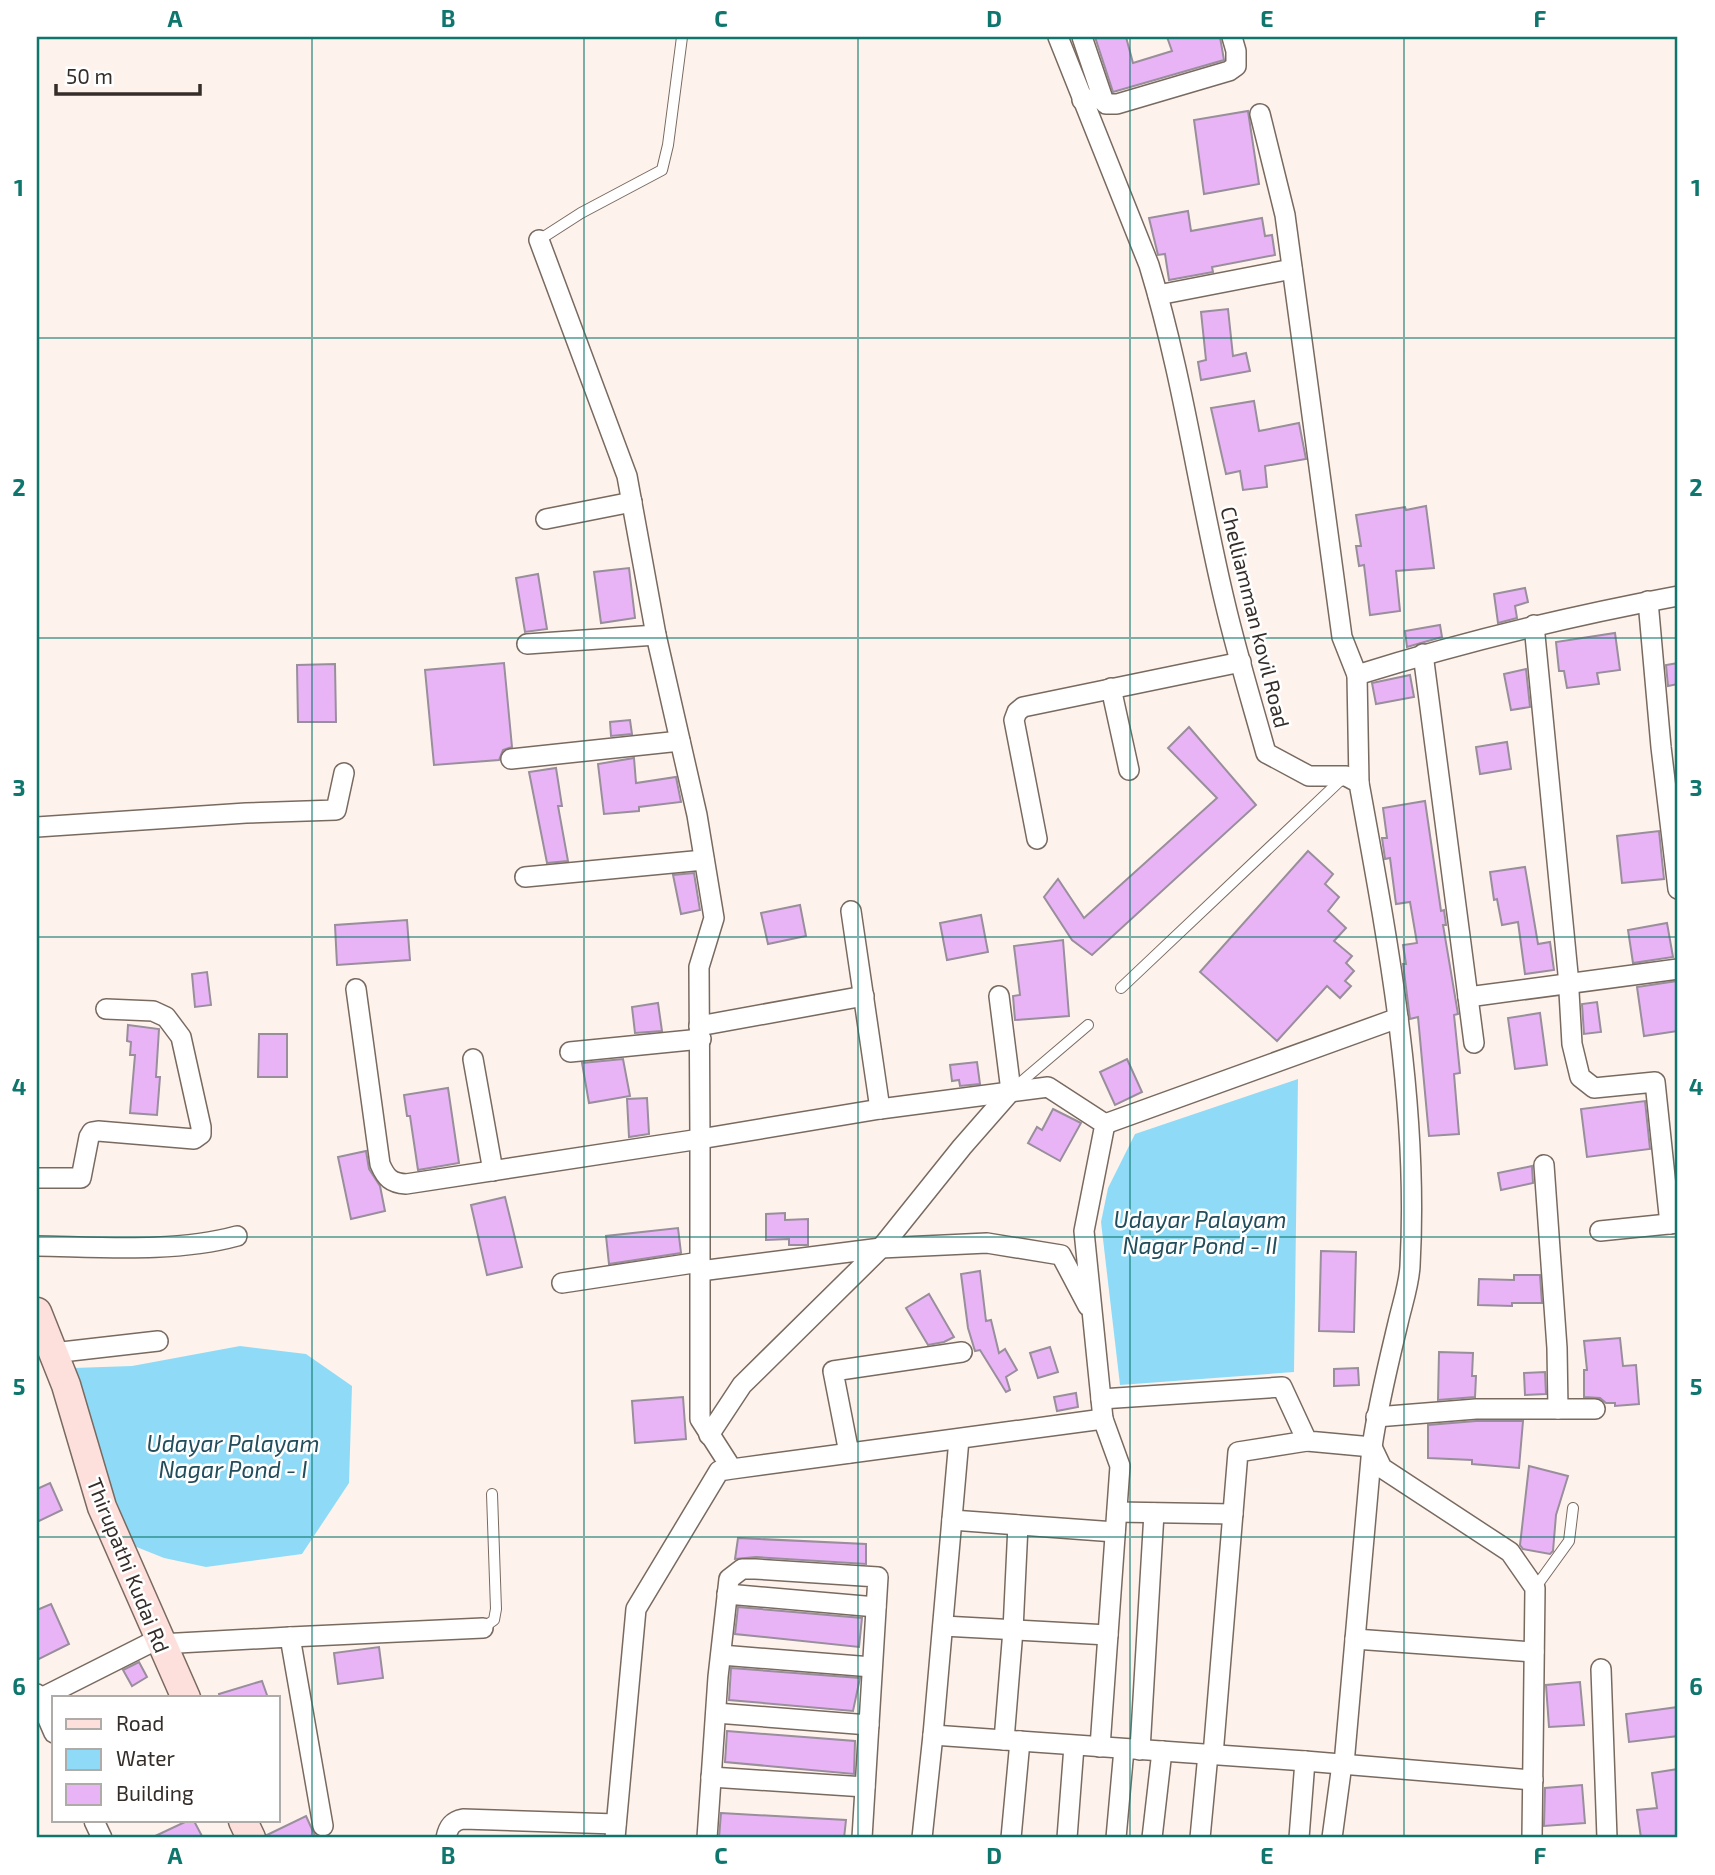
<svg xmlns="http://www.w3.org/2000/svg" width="1715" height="1875" font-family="'Exo 2',sans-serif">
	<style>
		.water { fill: #8fdbf7 }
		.building { fill: #e9b4f6; stroke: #998e9c; stroke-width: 2 }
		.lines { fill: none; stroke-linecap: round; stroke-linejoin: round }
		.lane-casing { stroke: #796a60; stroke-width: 12 }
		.street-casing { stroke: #796a60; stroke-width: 22 }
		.secondary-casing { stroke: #796a60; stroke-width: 31 }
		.lane { stroke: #fff; stroke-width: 10 }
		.street { stroke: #fff; stroke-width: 19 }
		.secondary { stroke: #fde0db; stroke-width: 28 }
		.grid { fill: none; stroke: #0f766e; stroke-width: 2; stroke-opacity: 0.55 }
		.labels { text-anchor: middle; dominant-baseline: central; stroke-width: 5; stroke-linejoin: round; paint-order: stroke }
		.street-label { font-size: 21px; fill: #342d29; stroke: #fff }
		.water-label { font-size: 23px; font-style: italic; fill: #214d5c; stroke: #fff }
		.neatline { fill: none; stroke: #0f766e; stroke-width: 2.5 }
		.grid-label { font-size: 23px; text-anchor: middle; font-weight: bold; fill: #0f766e }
	</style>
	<rect width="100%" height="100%" fill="#fef3ec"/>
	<!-- water -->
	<g class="water">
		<path d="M1298,1079l-4,293 -174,13 -19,-163 7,-34 27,-54z"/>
		<path d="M240,1346l66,8 46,32 -3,97 -47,71 -96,13 -42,-9 -35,-14 -28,-62 -28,-114 59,-2z"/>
	</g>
	<!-- building -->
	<g class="building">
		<path d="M1095,37h31l7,26 39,-12 -5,-14h53l4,23 -111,32z"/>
		<path d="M1248,111l11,73 -55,10 -10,-74z"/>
		<path d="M1188,211l3,20 71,-13 3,18 7,-1 3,20 -63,12 1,5 -44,8 -4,-26 -7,1 -9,-37z"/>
		<path d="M1228,309l5,47 13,-3 4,18 -49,9 -3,-18 8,-2 -5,-48z"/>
		<path d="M1254,401l5,30 40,-8 7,36 -41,7 2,21 -24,3 -3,-19 -14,3 -15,-66z"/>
		<path d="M1426,506l8,62 -38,3 4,40 -30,4 -6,-50 -5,1 -3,-20h5l-5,-31 49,-8 1,3z"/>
		<path d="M629,568l6,50 -34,5 -7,-51z"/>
		<path d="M538,574l9,55 -22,3 -9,-54z"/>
		<path d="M1525,588l3,14 -13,4 2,12 -19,5 -4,-29z"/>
		<path d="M1440,625l2,12 -35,10 -2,-16z"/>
		<path d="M1615,633l5,37 -23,3 2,11 -32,4 -3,-17h-5l-3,-29z"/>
		<path d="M504,663l8,84 -9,3 -4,10 -65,5 -9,-95z"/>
		<path d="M1678,663v21l-10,2 -2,-21z"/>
		<path d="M335,664l1,58h-38l-1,-57z"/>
		<path d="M1526,669l4,38 -19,3 -7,-36z"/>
		<path d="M1410,675l4,22 -38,7 -4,-21z"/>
		<path d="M630,720l2,14 -21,2 -1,-14z"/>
		<path d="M1189,727l67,78 -164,150 -20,-15 -28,-43 14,-18 26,39 133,-120 -49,-50z"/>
		<path d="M1507,742l4,27 -31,5 -4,-27z"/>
		<path d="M634,758l2,25 40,-6 5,25 -42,5v4l-35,3 -6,-50z"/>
		<path d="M556,768l6,38h-4l10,55 -21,2 -18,-91z"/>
		<path d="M1425,801l16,110 3,-1 2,15h-3l15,89 -4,1 6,58 -6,1 5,60 -30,2 -11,-119 -8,2 -7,-55h3l-3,-19 14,-2 -7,-41 -14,2 -6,-46 -5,1 -3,-21h5l-4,-30z"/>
		<path d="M1659,831l5,48 -42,4 -5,-47z"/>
		<path d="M1308,851l25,23 -8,10 14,13 -11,14 18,17 -12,13 18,15 -6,7 8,8 -9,10 6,5 -11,12 -13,-12 -50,55 -77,-69z"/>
		<path d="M1525,867l13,77 12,-2 4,28 -29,4 -7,-52 -16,3 -5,-26 -3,1 -4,-28z"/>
		<path d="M694,873l6,37 -19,4 -8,-39z"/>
		<path d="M800,905l6,31 -38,8 -7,-31z"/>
		<path d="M981,915l7,37 -41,8 -7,-37z"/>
		<path d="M407,920l3,40 -73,5 -2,-40z"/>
		<path d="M1667,923l6,34 -40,6 -5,-33z"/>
		<path d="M1063,940l6,76 -54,4 -2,-24 7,-1 -6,-49z"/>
		<path d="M207,972l4,33 -16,2 -3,-33z"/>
		<path d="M1677,981l1,50 -34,5 -7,-49z"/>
		<path d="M1597,1002l4,30 -17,2 -2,-30z"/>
		<path d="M658,1003l4,28 -27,2 -3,-26z"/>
		<path d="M1540,1013l7,52 -32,4 -7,-51z"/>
		<path d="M128,1025l31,4 -3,48h4l-3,38 -27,-2 5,-58h-5l1,-13 -4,-1z"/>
		<path d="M259,1034h28v43h-29z"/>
		<path d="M623,1059l7,37 -41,7 -7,-40z"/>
		<path d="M1127,1059l15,33 -27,13 -15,-33z"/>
		<path d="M977,1062l3,22 -20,2 -1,-6 -7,1 -2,-16z"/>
		<path d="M448,1088l11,75 -41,7 -8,-54h-3l-3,-21z"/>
		<path d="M647,1098l2,36 -20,3 -2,-38z"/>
		<path d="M1645,1101l5,48 -63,8 -6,-48z"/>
		<path d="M1053,1109l28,14 -21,38 -32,-18 9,-16 5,3z"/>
		<path d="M366,1151l3,18 11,17 5,25 -34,8 -13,-62z"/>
		<path d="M1532,1166l1,17 -32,7 -3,-17z"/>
		<path d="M505,1197l17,70 -35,8 -16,-70z"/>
		<path d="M785,1213v7l23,-1v26h-19v-6l-23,1v-26z"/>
		<path d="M678,1228l3,25 -72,11 -3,-28z"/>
		<path d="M1321,1251l35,1 -2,80 -35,-1z"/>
		<path d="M980,1271l6,50 5,-1 8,33 6,-4 12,21 -11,7 4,13 -4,2 -26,-42 -5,1 -7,-23 -7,-54z"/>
		<path d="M1514,1275h26l2,28h-30v3l-34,-1 1,-26 35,1z"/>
		<path d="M929,1294l25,43 -10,5 -16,3 -22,-37z"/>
		<path d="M1620,1338l3,28 13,-1 3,39 -24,2v-3h-9l-6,-5 -16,-1v-27h3l-3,-29z"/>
		<path d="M1050,1347l8,25 -20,6 -8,-25z"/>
		<path d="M1439,1352l34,1 -1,23h4l-1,21 -37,3z"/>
		<path d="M1358,1368l1,17 -25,1v-17z"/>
		<path d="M1545,1372l1,22 -21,1 -1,-22z"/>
		<path d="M1076,1393l2,14 -21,4 -3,-14z"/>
		<path d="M683,1397l3,42 -51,4 -3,-42z"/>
		<path d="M1476,1421h47l-4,47 -47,-4v-4l-44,-2v-33z"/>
		<path d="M1529,1466l39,10 -12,39 -3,36 -3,3 -27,-5 -3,-4z"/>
		<path d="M50,1483l12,27 -25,12v-33z"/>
		<path d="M738,1538l128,6v20l-110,-7 -21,2z"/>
		<path d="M51,1604l18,40 -32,16v-50z"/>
		<path d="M738,1607l124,11 -3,29 -124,-13z"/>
		<path d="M379,1647l4,31 -45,6 -4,-31z"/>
		<path d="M139,1662l8,15 -15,9 -9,-16z"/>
		<path d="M731,1668l129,10 -7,33 -124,-11z"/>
		<path d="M262,1681l6,17h-48l-1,-4z"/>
		<path d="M1580,1682l4,43 -35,2 -3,-42z"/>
		<path d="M1678,1707v29l-49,6 -3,-28z"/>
		<path d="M727,1731l128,10 -1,33 -129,-12z"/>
		<path d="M1678,1769v69h-37l-4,-28 20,-2 -5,-35z"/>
		<path d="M1582,1785l3,38 -41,3 1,-38z"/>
		<path d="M721,1813l125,7 -2,18h-125z"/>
		<path d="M306,1816l10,22h-49v-3z"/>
		<path d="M187,1821h7l9,17h-52z"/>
	</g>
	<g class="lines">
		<!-- lane casing -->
		<g class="lane-casing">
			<g id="lane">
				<path d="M539,240l42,-27 81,-43 6,-25 14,-108"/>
				<path d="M1121,988l223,-211"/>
				<path d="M1014,1088l74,-63"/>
				<path d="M1535,1588l34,-47 4,-33"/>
				<path d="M483,1628l11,-8 2,-11 -4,-115"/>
			</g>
		</g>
		<!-- street casing -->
		<g class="street-casing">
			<g id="street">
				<path d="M1058,37l91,228c34,111 49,226 76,338 12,51 27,100 41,150l43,23h37l13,7c29,159 60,321 51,483 -1,19 -8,39 -12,57 -10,42 -20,82 -26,124l-28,317"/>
				<path d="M1082,37l21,62"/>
				<path d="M1082,100l18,-2 6,6h11l112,-33 7,-5v-15l-4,-14"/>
				<path d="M1260,114l25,101 57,422 15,38"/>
				<path d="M1158,295l134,-26"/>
				<path d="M546,519l86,-17"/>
				<path d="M1648,601l13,146 17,142"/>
				<path d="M1534,625l34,349 4,70 8,33 14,11 61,-6 15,142"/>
				<path d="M527,644l129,-9"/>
				<path d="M1423,654l51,389"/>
				<path d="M1111,688l18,82"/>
				<path d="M511,759l169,-18"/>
				<path d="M1359,783l-2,-108c106,-33 213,-59 321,-79"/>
				<path d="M37,827l209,-14 90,-3 8,-37"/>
				<path d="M1037,839l-23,-119 3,-8 6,-5 218,-45"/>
				<path d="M525,877l179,-17"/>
				<path d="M851,911l29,198"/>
				<path d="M356,989l24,175c6,14 11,19 26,20l294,-45 -1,-172 15,-49 -17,-103 -41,-180 -29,-159 -88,-236"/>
				<path d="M1468,997l210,-28"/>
				<path d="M699,1026l165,-30"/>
				<path d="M570,1052l131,-13"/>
				<path d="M473,1059l20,112"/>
				<path d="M1105,1124l293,-106"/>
				<path d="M1544,1165l13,183 1,61"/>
				<path d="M37,1178h44l8,-41 3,-5 6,-1 96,8 7,-5v-7l-20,-90 -15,-20 -13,-6 -47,-2"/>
				<path d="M1600,1231l78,-8"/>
				<path d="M37,1246c63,1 138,7 200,-10"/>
				<path d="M700,1271l181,-23 106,-5 74,12 27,51"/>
				<path d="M562,1283l138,-21"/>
				<path d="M53,1353l105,-12"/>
				<path d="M1101,1399l181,-12 25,54 65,6"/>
				<path d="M1376,1417l100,-8h119"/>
				<path d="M709,1435l33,-50 139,-137 81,-101 49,-56 -12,-95"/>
				<path d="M1372,1447l10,21 128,84 25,36 -3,250"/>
				<path d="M849,1453l-16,-82 129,-19"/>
				<path d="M1117,1512l116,2"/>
				<path d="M952,1520l163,12"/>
				<path d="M727,1594l149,13"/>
				<path d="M943,1626l165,9"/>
				<path d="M290,1637l193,-9"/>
				<path d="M1355,1639l179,13"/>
				<path d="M160,1644l130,-7 33,189"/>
				<path d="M721,1655l151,12"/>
				<path d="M1601,1669l6,169"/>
				<path d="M37,1694l17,39"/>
				<path d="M37,1700l121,-61"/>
				<path d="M716,1713l153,12"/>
				<path d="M933,1735l372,26 228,19"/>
				<path d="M1004,1740l9,-110 5,-105"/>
				<path d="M1100,1747l20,-281 -17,-47"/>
				<path d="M1140,1750l14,-237"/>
				<path d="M1213,1755l25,-303 69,-11"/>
				<path d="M711,1777l154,10"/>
				<path d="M94,1821l8,17"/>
				<path d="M446,1838c2,-11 6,-17 17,-19l153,5"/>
				<path d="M615,1838l21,-229 83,-138 13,-2c124,-17 247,-33 371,-50l-19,-188 21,-107 -57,-37 -168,22 -180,30v280l32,50"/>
				<path d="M707,1838l11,-161 11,-98 13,-10h13l123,8 -16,261"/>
				<path d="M922,1838l11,-103 26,-296"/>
				<path d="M1011,1838l9,-97"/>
				<path d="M1067,1838l7,-92"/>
				<path d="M1116,1838l8,-89"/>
				<path d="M1152,1838l10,-87"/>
				<path d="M1200,1838l8,-84"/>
				<path d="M1299,1838l6,-77"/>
				<path d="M1332,1838l10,-74"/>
			</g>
		</g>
		<!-- secondary casing -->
		<g class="secondary-casing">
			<g id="secondary">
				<path d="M37,1312l29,73 36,122 84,191"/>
				<path d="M243,1821l8,17"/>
			</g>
		</g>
		<!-- lane -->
		<use href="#lane" class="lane"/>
		<!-- street -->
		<use href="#street" class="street"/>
		<!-- secondary -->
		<use href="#secondary" class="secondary"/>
	</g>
	<!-- grid -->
	<path class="grid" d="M312,37v1801M584,37v1801M858,37v1801M1130,37v1801M1404,37v1801M37,338h1641M37,638h1641M37,937h1641M37,1237h1641M37,1537h1641"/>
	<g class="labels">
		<!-- street labels -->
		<g class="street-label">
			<text transform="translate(1256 617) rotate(76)">Chelliamman kovil Road</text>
			<text transform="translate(129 1565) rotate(68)">Thirupathi Kudai Rd</text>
		</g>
		<!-- water labels -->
		<g class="water-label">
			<text x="1200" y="1219">Udayar Palayam<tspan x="1200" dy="26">Nagar Pond - II</tspan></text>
			<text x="233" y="1443">Udayar Palayam<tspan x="233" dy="26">Nagar Pond - I</tspan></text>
		</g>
	</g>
	<!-- border -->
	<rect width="1715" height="1875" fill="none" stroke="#ffffff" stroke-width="77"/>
	<!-- legend -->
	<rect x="52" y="1696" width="228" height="126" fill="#ffffff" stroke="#aeaba9" stroke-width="2"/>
	<rect x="66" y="1719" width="35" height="10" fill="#fde0db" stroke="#aeaba9" stroke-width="2"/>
	<text x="116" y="1731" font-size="21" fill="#342d29">Road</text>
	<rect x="66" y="1749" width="35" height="21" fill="#8fdbf7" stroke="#aeaba9" stroke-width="2"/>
	<text x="116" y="1766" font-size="21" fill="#342d29">Water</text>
	<rect x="66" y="1784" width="35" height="21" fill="#e9b4f6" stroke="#aeaba9" stroke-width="2"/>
	<text x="116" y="1801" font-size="21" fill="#342d29">Building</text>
	<!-- scale -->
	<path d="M56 84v10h144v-10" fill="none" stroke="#342d29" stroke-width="3.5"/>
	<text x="66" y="84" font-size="21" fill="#342d29" stroke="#ffffff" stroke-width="5" paint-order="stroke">50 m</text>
	<rect x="38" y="38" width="1638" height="1798" class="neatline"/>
	<g class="grid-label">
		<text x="175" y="27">A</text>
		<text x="448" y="27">B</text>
		<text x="721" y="27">C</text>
		<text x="994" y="27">D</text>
		<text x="1267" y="27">E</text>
		<text x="1540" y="27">F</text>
		<text x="19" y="196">1</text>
		<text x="1696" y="196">1</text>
		<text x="19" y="496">2</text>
		<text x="1696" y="496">2</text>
		<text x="19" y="796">3</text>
		<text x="1696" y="796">3</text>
		<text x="19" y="1095">4</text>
		<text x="1696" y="1095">4</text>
		<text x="19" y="1395">5</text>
		<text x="1696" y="1395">5</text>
		<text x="19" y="1695">6</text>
		<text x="1696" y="1695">6</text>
		<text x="175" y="1864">A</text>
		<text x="448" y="1864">B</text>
		<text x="721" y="1864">C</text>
		<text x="994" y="1864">D</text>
		<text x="1267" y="1864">E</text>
		<text x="1540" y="1864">F</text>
	</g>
</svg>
